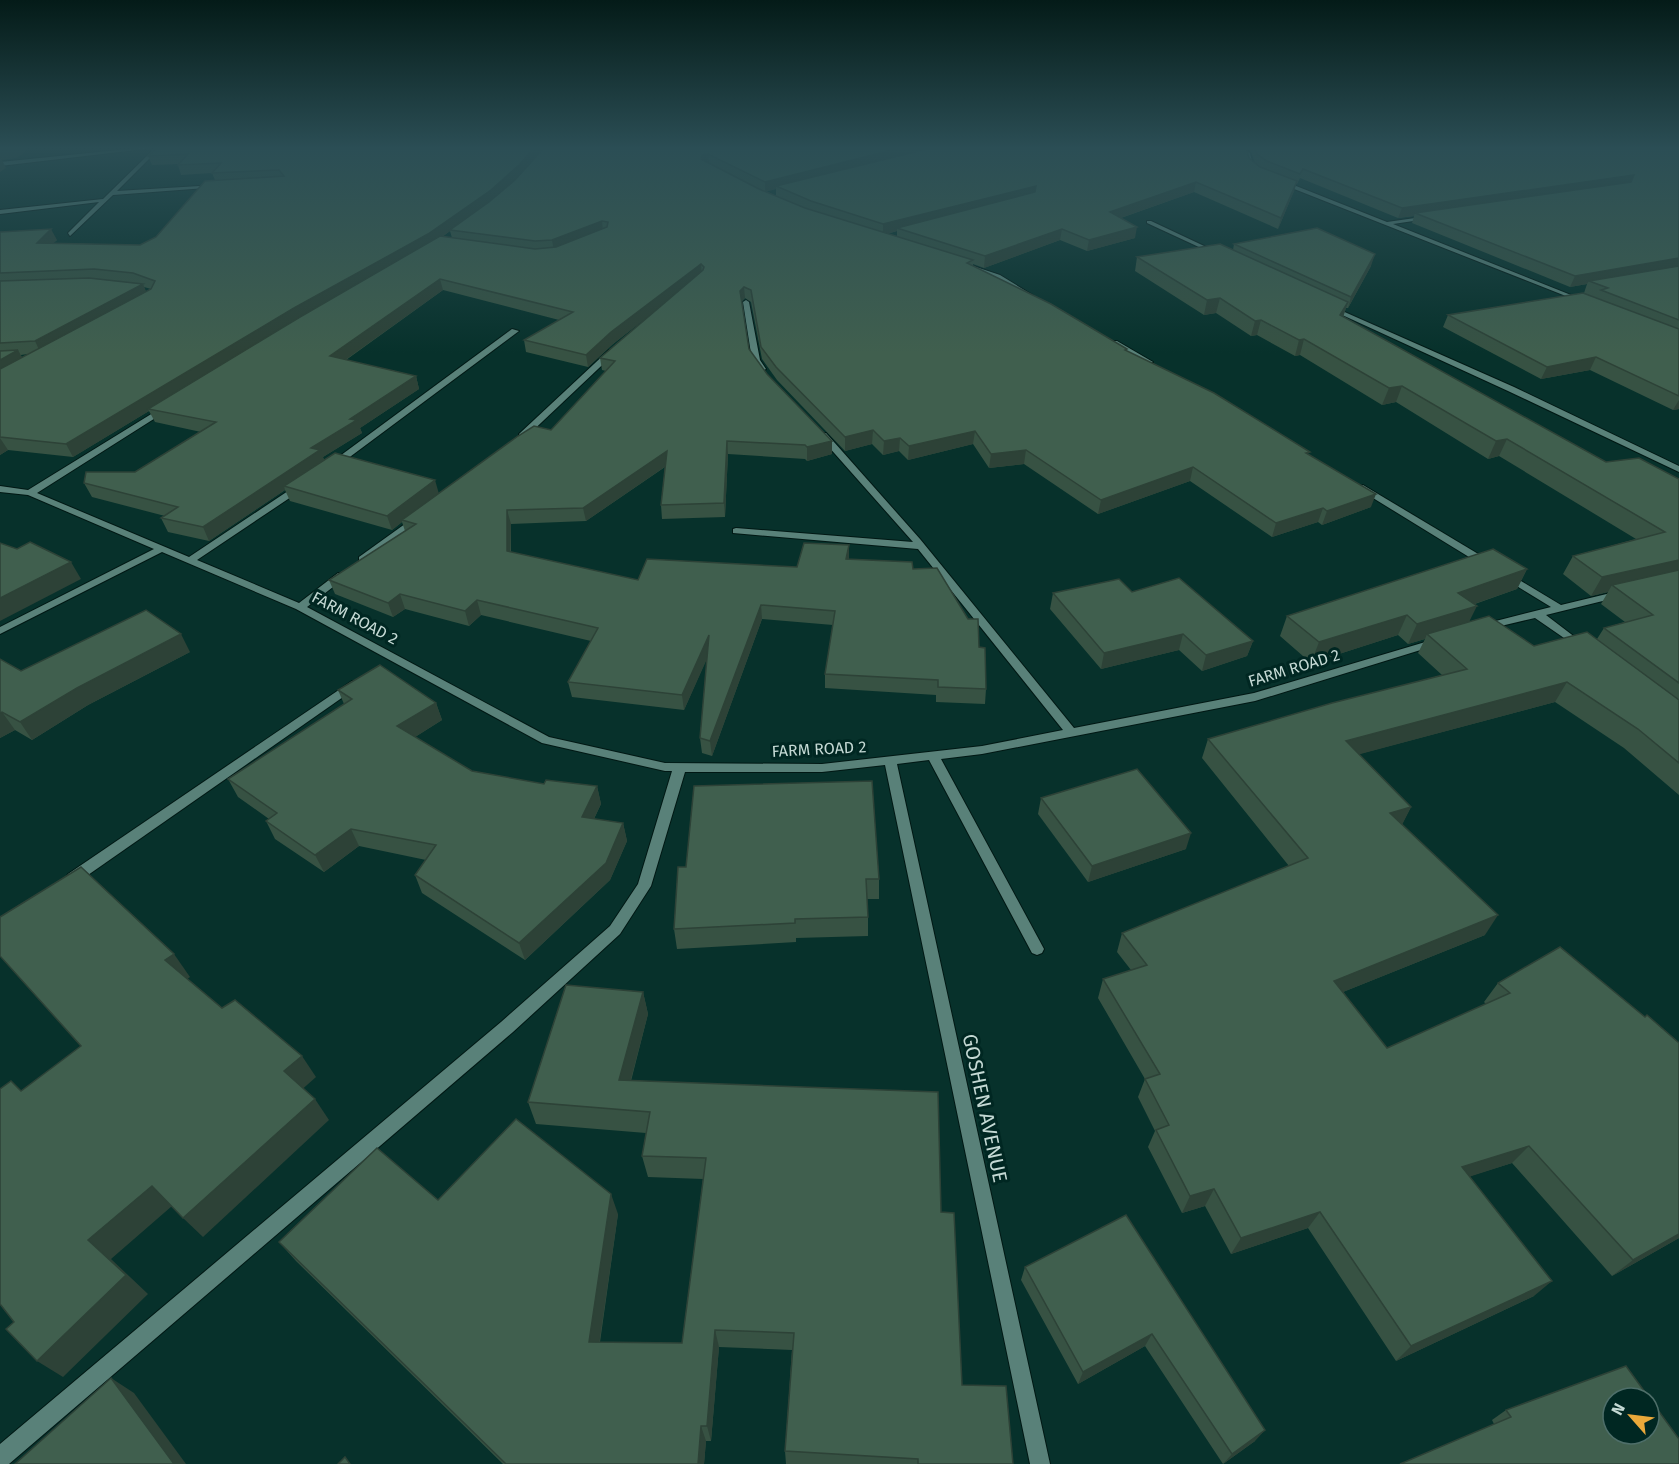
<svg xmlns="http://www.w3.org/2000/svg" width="1679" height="1464" font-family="'Fira Sans',sans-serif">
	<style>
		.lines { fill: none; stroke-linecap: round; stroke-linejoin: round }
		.minor-casing { stroke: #001814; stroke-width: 2 }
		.minor { fill: #598179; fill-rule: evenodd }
		.wall { fill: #375243; fill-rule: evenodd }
		.shaded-wall { fill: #2d4237 }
		.building { fill: #405f4e; stroke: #2d4237; stroke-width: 1.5; fill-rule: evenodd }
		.labels { text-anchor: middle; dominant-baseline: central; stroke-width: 6; stroke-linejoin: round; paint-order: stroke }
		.street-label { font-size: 16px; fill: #c4d9d4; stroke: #002722 }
		.near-street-label { font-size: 20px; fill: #c4d9d4; stroke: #002722 }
	</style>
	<rect width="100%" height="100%" fill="#07312b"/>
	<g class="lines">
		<!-- minor casing -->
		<g class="minor-casing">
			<g id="minor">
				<path d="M138,148h15l-153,18v-4z"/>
				<path d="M155,148h5l-43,43 99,-6 3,2 -106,8 -43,41 -2,-3 31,-31 -99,12v-4l103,-11z"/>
				<path d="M1237,148h5l8,5 3,12 6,7c-12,-2 -8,-11 -14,-18 -3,-3 -6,-4 -8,-6z"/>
				<path d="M1281,180l106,42 42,-6 -2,3 -34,5 193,77 -5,1 -302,-119z"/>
				<path d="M1147,221h4l68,32 -5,1 -67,-31z"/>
				<path d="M967,264l33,11 34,21 -5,1 -33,-20 -29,-11z"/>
				<path d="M746,300l3,2 11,58 6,9 -4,2h-3l-7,-11 -9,-58z"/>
				<path d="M1327,306h4l183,81 165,79v6l-171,-81 -181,-83z"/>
				<path d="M512,329l7,2 -184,137h-6v-4z"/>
				<path d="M1111,341h6l36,21 -7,2 -35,-19z"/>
				<path d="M609,350l7,2 -91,86h-6v-4z"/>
				<path d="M161,408l7,2 -131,83 152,64 108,-72h6v4l-106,71 102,43 39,-30h8v4l-39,30 242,130 116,26 157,1 160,-18 81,-16 -145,-181 -185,-16v-4l3,-1 177,14 -93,-105v-4h6l94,106 154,189 180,-35 178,-53h8l1,2 -1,2 -185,57 -273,53 -41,5 103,190 -2,4 -5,2 -5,-2 -103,-193 -32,4 153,700h-20l-145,-699 -63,7h-137l-34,114 -31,48 -107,98 -504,432h-9v-20l501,-422 109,-96 28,-42 34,-113h-7l-123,-28 -246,-134 -134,-57 -162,82v-7l154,-78 -126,-54 -28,-3v-6l28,4z"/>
				<path d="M1363,485l127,76 1,2 -1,2h-8l-122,-75 -2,-2z"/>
				<path d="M416,516l5,3 -2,2 -52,40h-8v-4z"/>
				<path d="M1506,572l55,33 58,-14 5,3 -1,2 -77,19 38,29 1,2 -5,3 -45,-31 -51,12 -4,-1 -1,-2 1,-2 71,-18 -49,-30 -1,-2z"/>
				<path d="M352,681l4,1 2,3 -2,3 -278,194 -5,1 -5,-1 -2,-4 2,-4z"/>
			</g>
		</g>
		<!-- minor -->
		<use href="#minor" class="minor"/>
	</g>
	<!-- wall -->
	<g class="wall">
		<path d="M157,148h1522v261l-6,1 -83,-40 -49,9 -98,-52 5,-12 136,-22 3,-9 -17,3 -158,-64 2,-7 -16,2 -98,-40 -3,6h-1l-2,7 -16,38 -84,-37 -73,26 14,20 -48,13 -27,-11 -76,28 -11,-4v2l154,83v2l182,104 62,52 -49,18 -4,-3 -46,15 -82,-56 -92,33 -74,-50 -35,4 -16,-24 -65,16 -9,-9 -16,4 -11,-11 -27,7 -68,-71 -15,-21 -11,-57 -6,-4 -3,3 7,48 18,25 65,80 -25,7 -2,-2 -77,-5 -3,63 -63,2 -1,-14 4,-38 -79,54 -75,3v28l127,28 159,-13 52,-8 64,10 66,78 7,42 -1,15 -49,-2v-7l-111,-7v-14l8,-49 -71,-6 -50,137 -10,-3 -2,-15 7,-80 -23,52 -112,-13 -4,-15 23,-41 -110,-26 -12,11 -64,-17 -12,8 -58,-23 -6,-14 76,-49 -3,-9 -10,8 -102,-29 -5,-11 -76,51 -41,-9 -7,-14 4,-2 -73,-19 -8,-14 51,-11 66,-40 -46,-10 -6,-11 -76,46 -65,-7 -8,5v-223l57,8 -4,3 87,2 16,-8 59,-57 -3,-7 -31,2 -3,-10 1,-1 -27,1 -4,-9zM1246,148l5,3 4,12 -6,-5zM776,189v7l-10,-5zM450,231l2,7 -10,-1zM897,231v6l-10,-3zM144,287l7,2 -5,3zM443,290l116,30 -35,20 2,12 62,15 25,-23 38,-30 -51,44 2,12 4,1 -55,59 -112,63 -115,-33 -1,-3 39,-24 -2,-5 59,-39 -3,-13 -70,-16zM28,354l-6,4 -1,-3z"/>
		<path d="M1234,244l137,22 -23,42h-2l-3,9 263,145 73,17v316l-55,-47 -69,-46 -196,52 52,53 -9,17 83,111 -142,57 44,56 99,-44 -2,-2 14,-19 62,-36 119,291 -67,38 -100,-113 -42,13 64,120 -138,65 -88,-133 -77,26 -26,-48 -23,7 -34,-66 7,-16 -17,-34 7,-18 -47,-81 5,-19 28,-9 -14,-18 5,-19 167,-67 -87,-108 6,-19 234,-64 -24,-22 7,-14 -17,5 -10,-9 -87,28 -31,-27 7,-20 240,-47 -10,20 -42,15 -6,18 65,24 63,-7 7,-11 21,-6 -24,-18 7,-12 -17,4 -28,-22 10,-18 63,-17 -137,-83 -11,3 -92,-57 -14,3 -82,-50 -5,1 -38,-21 -6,1 -35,-23 -12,2 -69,-44 2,-14 96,-7z"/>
		<path d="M1132,592l121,49 -6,15 -45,15 -23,-21 -78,19 -51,-60 3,-16z"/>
		<path d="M190,652l-102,53 -56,35 -17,-10 -15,8v-79l21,12z"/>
		<path d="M338,690l98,13 6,17 -27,17 57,34 72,13 53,2 4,18 -7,15 29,4 4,18 -17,39 -85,80 -103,-67 -7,-18 11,-15 -67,-14 -35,26 -49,-33 -9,-18 3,-2 -31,-22 -10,-18 116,-75z"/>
		<path d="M1041,798l145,51 -98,33 -50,-68z"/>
		<path d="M678,867l201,12v20h-12l1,18v19l-72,2v4l-119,7 -3,-20z"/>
		<path d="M643,992l5,22 -17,67 310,131 21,173 51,79h-227l-1,-13 7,-101 -73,-3 -8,94h-5l-2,23h-201l-207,-203 -17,-19 159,-42 180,14 -18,128 82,1 21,-164 -55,-2 -6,-21 4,-23 -110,-9 -8,-22z"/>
		<path d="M1126,1215l129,226 -32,23 -78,-118 -67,38 -57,-104 4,-13z"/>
		<path d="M1506,1410l173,29 -185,-15 -2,-4z"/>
	</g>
	<!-- shaded-wall -->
	<g class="shaded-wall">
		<path d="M13,148h16l-12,10 -15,2 4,8 -6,4v-22z"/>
		<path d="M534,148h10l-24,27 -27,26 -43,29v1l-19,14 -283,164 1,2 -76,46 -7,-13z"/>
		<path d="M900,148h29l-153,38v3l-11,3v-10z"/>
		<path d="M708,154l1,10 -8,-5 1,-4z"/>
		<path d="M1634,175l-5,10 -214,28 -1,3 -16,2 4,-10z"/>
		<path d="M1297,181l-3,10 -16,38 3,-11z"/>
		<path d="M1196,182l-2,10 -85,30 1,-10z"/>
		<path d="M1036,186l-2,10 -137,32v3l-14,4v-11z"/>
		<path d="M602,221l1,11 -49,19 -2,-11z"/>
		<path d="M1137,227l-2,11 -48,13 2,-11z"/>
		<path d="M51,229l6,11 -15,14 -5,-11z"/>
		<path d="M1062,229l-2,11 -76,28 1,-12z"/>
		<path d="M1375,254l-4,12 -23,42 3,-11z"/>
		<path d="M1679,258v11l-90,12 -2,3 -17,3 5,-11z"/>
		<path d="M701,264l1,11 -89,69 -25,23 -2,-12 25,-23z"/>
		<path d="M440,279l3,11 -109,78 -4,-12z"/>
		<path d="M143,284l5,12 -107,58 -6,-13z"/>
		<path d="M744,287l1,11 -4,4 -1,-11z"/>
		<path d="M1220,298l-4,15 -12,2 3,-15z"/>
		<path d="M1348,302l-5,15 -3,-2z"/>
		<path d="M1261,320l-4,15 -6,1 4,-15z"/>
		<path d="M1304,339l-4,16 -5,1 4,-16z"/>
		<path d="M18,350l7,13 -25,13v-16z"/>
		<path d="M1596,357l-6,13 -49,9 6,-12z"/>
		<path d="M416,376l3,13 -59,39 2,5 -39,24 2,7 -41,22 1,4 -76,51 -6,-14 147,-108z"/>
		<path d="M1402,386l-6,16 -14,3 7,-17z"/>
		<path d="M1679,400v9l-6,1z"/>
		<path d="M873,430l-1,14 -27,7v-14z"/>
		<path d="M975,431l-2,13 -65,16 1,-14z"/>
		<path d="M0,438l8,12 -8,5z"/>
		<path d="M900,438l-1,13 -16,4 1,-14z"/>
		<path d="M1507,439l-8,17 -11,3 8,-18z"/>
		<path d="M727,441l1,13 -3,63 -1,-14z"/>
		<path d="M832,441v13l-25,7v-14z"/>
		<path d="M1026,450l-2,14 -35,4 2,-14z"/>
		<path d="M667,451l2,13 -83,57 -3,-13z"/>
		<path d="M1193,467l-3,14 -92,33 3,-14z"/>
		<path d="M435,480l4,14 -37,26v2l-10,8 -5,-14z"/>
		<path d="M1376,494l-5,13 -49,18 5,-14z"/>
		<path d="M1323,508l-5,14 -46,15 4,-14z"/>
		<path d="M507,510l4,14 -1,41 -3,-14z"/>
		<path d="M849,545v15l-3,-1z"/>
		<path d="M1679,560v15l-67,10 -4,7 -17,4 11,-19z"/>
		<path d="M71,562l10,17 -81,42v-23z"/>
		<path d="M1527,569l-10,20 -69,24 10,-20z"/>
		<path d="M400,594l5,15 -12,8 -5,-14z"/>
		<path d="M477,600l4,15 -12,11 -4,-15z"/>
		<path d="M761,605l1,14 -50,137 -2,-15z"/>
		<path d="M1477,606l-10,20 -40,8 -2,5 -17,5 9,-20z"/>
		<path d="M1407,615l-9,20 -87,28 8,-21z"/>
		<path d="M181,634l9,18 -102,53 -56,35 -12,-18 57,-34z"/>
		<path d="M1183,634l-4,16 -78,19 3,-16z"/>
		<path d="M709,635l2,15 -27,60 -2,-15z"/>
		<path d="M1253,641l-6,15 -45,15 4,-16z"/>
		<path d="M1567,682l-12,20 -217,58 8,-19z"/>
		<path d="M436,703l6,17 -38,24 -7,-18z"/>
		<path d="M2,712l13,18 -15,8v-25z"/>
		<path d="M597,786l4,18 -15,31 -4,-18z"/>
		<path d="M1411,807l-10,20 -11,-14z"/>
		<path d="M623,823l4,18 -17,39 -85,80 -6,-17z"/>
		<path d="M351,829l8,17 -35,26 -9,-17z"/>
		<path d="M1191,833l-5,16 -98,33 4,-16z"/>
		<path d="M1498,915l-13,20 -162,65 11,-19z"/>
		<path d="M174,954l16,23 -8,6 -17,-23z"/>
		<path d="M643,992l5,22 -23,88 -6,-22z"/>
		<path d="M302,1056l14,21 -18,16 -14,-22z"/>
		<path d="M315,1099l14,21 -126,117 -20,-19z"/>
		<path d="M1529,1146l-17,17 -65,21 15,-17z"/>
		<path d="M152,1186l20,20 -61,53 37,35 -85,83 -26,-16 51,-121z"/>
		<path d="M1214,1189l-9,17 -23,7 8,-17z"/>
		<path d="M611,1194l7,20 -21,145 -8,-17z"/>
		<path d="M1320,1212l-12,16 -77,26 10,-16z"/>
		<path d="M1679,1234v4l-67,38 21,-16z"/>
		<path d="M1552,1281l-18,15 -138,65 15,-15z"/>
		<path d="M715,1330l4,17 -8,94 -4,-15z"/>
		<path d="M1152,1334l-7,12 -67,38 5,-12z"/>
		<path d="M111,1378l23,15 52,71h-12z"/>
		<path d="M701,1426l5,15 -2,23h-6z"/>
		<path d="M1265,1430l-10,11 -32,23 9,-10z"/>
	</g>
	<!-- building -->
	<g class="building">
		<path d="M0,148h13l-13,2z"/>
		<path d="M157,148h377l-15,17 -28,25 -63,44 -134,74 -228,136 -66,-7v-68l151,-80 4,-8 -22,-8 -39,-4 -94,4v-41l51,-3 -14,14 103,2 16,-8 49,-56 79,-5 -5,-6 -67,3 9,-10 -43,2 10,-11 -40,2z"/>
		<path d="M544,148h356l-135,34 -57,-28 -6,1 -1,4 58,30 46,19 168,52 -6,3 84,41 76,45 -2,1 89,43 96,59 -4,1 70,41 -49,17 -4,-3 -47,15 -83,-56 -92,33 -75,-50 -35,4 -16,-23 -66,15 -9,-8 -16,3 -11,-11 -28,7 -69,-70 -15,-20 -10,-57 -7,-3 -4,4 9,58 18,25 65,67 -25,6 -2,-2 -78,-4 -3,62 -63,2 6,-54 -84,57 -76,2v41l131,29 9,-21 150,8 7,-24 45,2 -3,14 66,3 1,7 24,-1 31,51h10l1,28 6,1 1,41 -48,-2v-7l-113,-6 10,-63 -74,-6 -51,136 -10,-3 9,-103 -27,60 -114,-13 30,-54 -121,-28 -12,11 -65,-17 -12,9 -59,-23 87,-56 -14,-4 116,-84 16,-10 17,4 64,-69 -15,-3 103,-88 1,-3 -3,-3 -90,68 -25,23 -62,-15 49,-28 -133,-33 -110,77 86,20 -66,43 7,1 -46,28 9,2 -117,77 -42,-9 17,-11 -94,-24 2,-11h49l81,-50 -68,-13 152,-92 140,-81 95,13 21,-2 51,-20 1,-5 -6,-1 -50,19 -17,1 -85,-11 39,-28 26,-22z"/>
		<path d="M931,148h315l3,10 11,9 37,14 -16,37 -85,-36 -86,30 27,15 -48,13 -27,-11 -77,27 -88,-28 138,-36 1,-6 -153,38 -72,-23 -35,-15z"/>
		<path d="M1255,148h424v110l-104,18 -160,-63 216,-31 3,-7 -232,33 -99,-39 -3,5 -33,-13 -10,-7z"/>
		<path d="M1317,228l58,26 -24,43 -117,-53z"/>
		<path d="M1220,244l128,58 -8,13 266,147 33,-4 40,21v81l-77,17 -29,-21 92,-24 -158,-93 -11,2 -94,-55 -13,2 -85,-49 -5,1 -38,-20 -6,1 -35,-23 -13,2 -70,-43z"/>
		<path d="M1679,266v54l-78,-30 7,-2 -19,-7z"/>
		<path d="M89,278l54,6 -108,57 -35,2v-62z"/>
		<path d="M1583,293l96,36v67l-83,-39 -49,10 -99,-52z"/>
		<path d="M18,350l-18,10v-9z"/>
		<path d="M335,453l100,27 -48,36 -103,-30z"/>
		<path d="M30,542l41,20 -71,36v-55l17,6z"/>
		<path d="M1493,549l34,20 -69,24 19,13 -60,18 -10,-9 -88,27 -32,-26z"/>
		<path d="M1679,570v113l-75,-55 49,-13 -41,-30z"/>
		<path d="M1179,578l74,63 -47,14 -23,-21 -79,19 -51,-60 66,-14 13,13z"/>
		<path d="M146,610l35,24 -104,54 -57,34 -18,-10 -2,1v-54l21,12z"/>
		<path d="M1489,616l45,30 53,-14 92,68v63l-41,-34 -71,-47 -221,59 65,66 -21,6 108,102 -164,66 53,67 123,-55 -12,-10 62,-36 85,70 2,-2 32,28v191l-46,26 -104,-114 -67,21 90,114 -141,65 -91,-134 -79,26 -27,-49 -24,7 -34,-66 13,-5 -24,-46 15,-5 -57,-95 44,-14 -25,-32 186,-75 -100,-119 124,-36 135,-34 -40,-35z"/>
		<path d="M380,665l56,38 -39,23 75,45 72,13 2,-4 51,6 -15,31 41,6 -17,40 -87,80 -104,-68 21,-30 -85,-16 -36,26 -49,-34 11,-8 -49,-34 124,-80 -14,-9z"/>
		<path d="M1137,769l54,64 -99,33 -51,-68z"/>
		<path d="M872,781l7,98h-13l2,38 -73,2v4l-121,6 4,-62h8l8,-81z"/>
		<path d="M81,867l93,87 -9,6 57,48 13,-8 67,56 -18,15 31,28 -132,119 -31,-32 -64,54 38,35 -89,86 -31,-32 8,-7 -14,-18v-215l11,-8 10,10 60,-45 -81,-90v-39z"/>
		<path d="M566,985l77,7 -24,88 319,12 3,120 13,1 8,172 44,1 7,78h-95v-5l-133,-8 9,-118 -79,-3 -8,96h-6l-3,38h-192l-227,-222 98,-94 61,52 78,-81 95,75 -22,148 93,1 24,-185 -64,-2 8,-44 -122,-10z"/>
		<path d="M1126,1215l139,215 -33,24 -80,-120 -69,38 -58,-105z"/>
		<path d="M1626,1366l53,73v25h-279l111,-47 -5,-7zM1613,1398h36v36h-36z"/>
		<path d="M111,1378l63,86h-159z"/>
		<path d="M345,1457l5,7h-12z"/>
	</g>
	<!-- sky -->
	<linearGradient id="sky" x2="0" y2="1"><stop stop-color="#041b18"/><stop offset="0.42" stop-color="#2b4e55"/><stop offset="1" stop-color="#2b4e55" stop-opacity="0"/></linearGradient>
	<rect width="1679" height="353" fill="url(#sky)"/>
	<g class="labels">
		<!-- street labels -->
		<g class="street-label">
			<text transform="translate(355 618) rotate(28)">FARM ROAD 2</text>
			<text transform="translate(1294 668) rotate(-17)">FARM ROAD 2</text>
			<text transform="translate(819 749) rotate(-3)">FARM ROAD 2</text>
		</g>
		<!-- near-street labels -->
		<g class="near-street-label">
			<text transform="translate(985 1108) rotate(78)">GOSHEN AVENUE</text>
		</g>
	</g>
	<!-- north arrow -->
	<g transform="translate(1631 1416) rotate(298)"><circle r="28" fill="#002722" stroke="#4e6e69" stroke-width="1.5"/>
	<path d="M0-4.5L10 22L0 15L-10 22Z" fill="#eba93a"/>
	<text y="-9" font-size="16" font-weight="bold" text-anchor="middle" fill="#c4d9d4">N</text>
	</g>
</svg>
